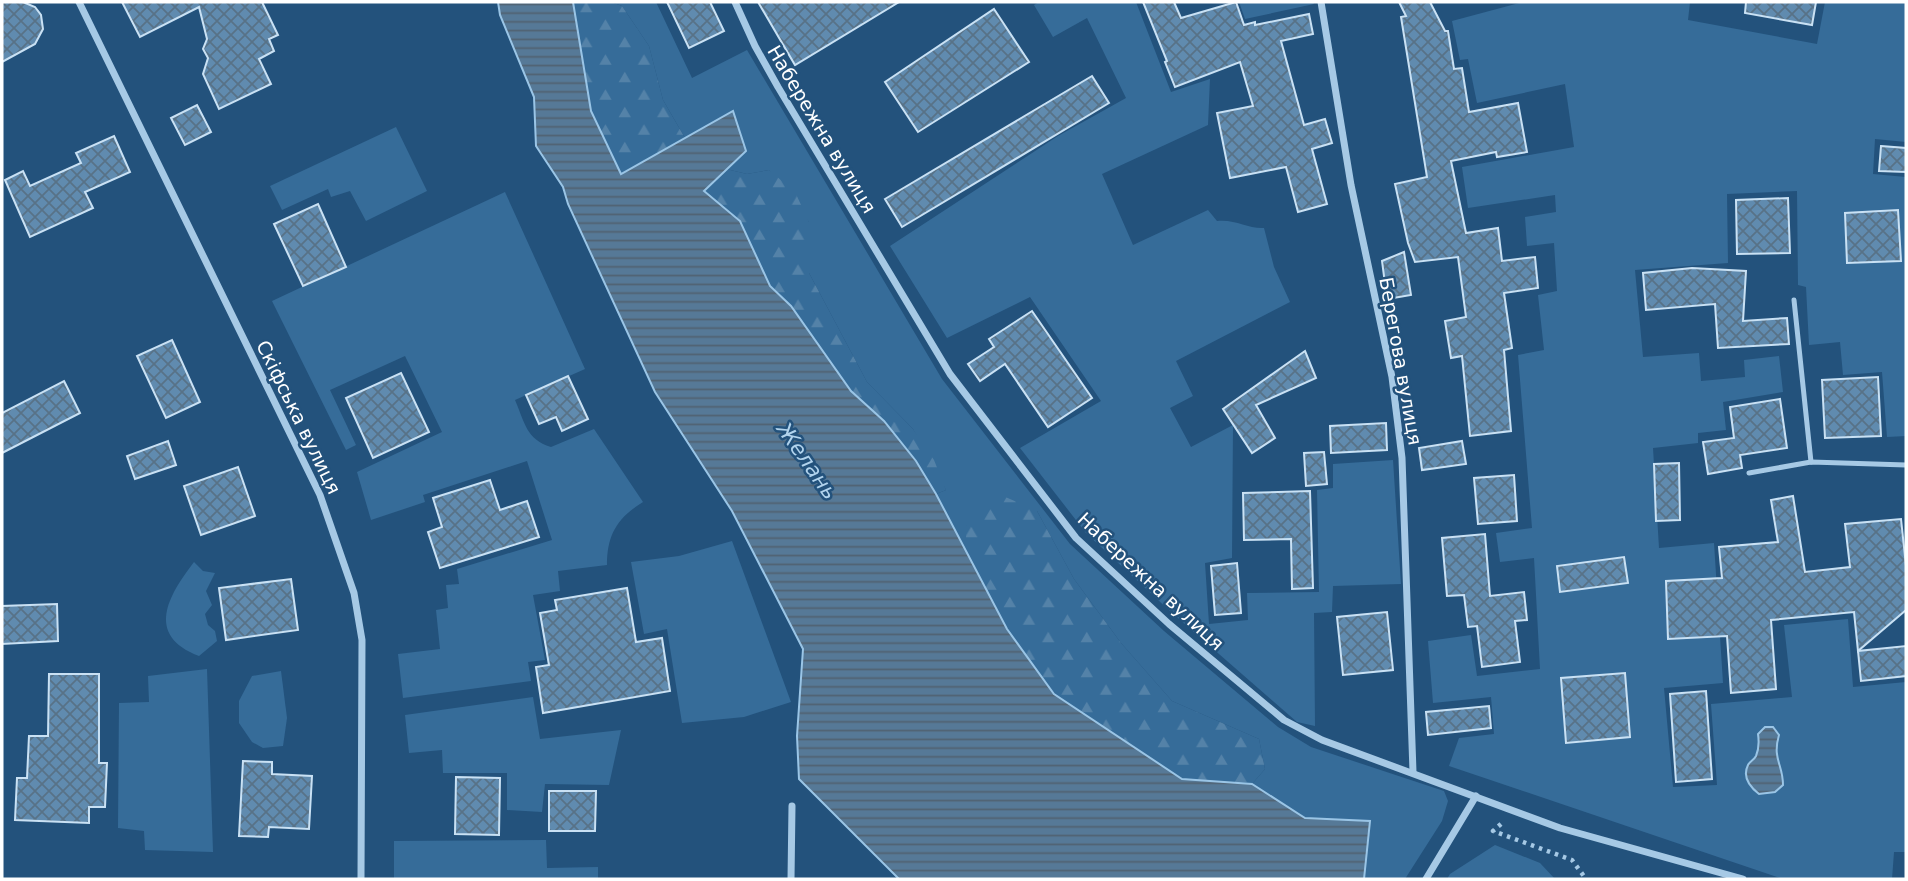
<svg xmlns="http://www.w3.org/2000/svg" width="1908" height="881" font-family="'DejaVu Sans',sans-serif">
	<style>
		.green { fill: #366c99 }
		.forest { fill: url(#forest-firs) }
		.water { fill: url(#water-rules); stroke: #9ac5e6; stroke-width: 2 }
		.building { fill: url(#building-cross-hatch); stroke: #c9e1f4; stroke-width: 2 }
		.lines { fill: none; stroke-linecap: round; stroke-linejoin: round }
		.path { stroke: #a6c9e5; stroke-width: 4.5; stroke-dasharray: 3.5 5; stroke-linecap: butt }
		.lane { stroke: #a6c9e5; stroke-width: 5 }
		.street { stroke: #a6c9e5; stroke-width: 7 }
		.labels { text-anchor: middle; dominant-baseline: central; stroke-width: 5; stroke-linejoin: round; paint-order: stroke }
		.street-label { font-size: 19px; fill: #fff; stroke: #23527c }
		.water-label { font-size: 21px; font-style: italic; fill: #b1d3ed; stroke: #23527c }
	</style>
	<defs>
		<pattern id="forest-firs" width="22" height="20" patternUnits="userSpaceOnUse" patternTransform="scale(1.75)"><rect width="22" height="20" fill="#366c99"/><path d="M5 1l3.5 6h-7zM16 11l3.5 6h-7z" fill="#5482a8"/></pattern>
		<pattern id="water-rules" width="6" height="5" patternUnits="userSpaceOnUse" patternTransform="scale(1.75)"><rect width="6" height="5" fill="#567997"/><path d="M0 2.5h6" fill="none" stroke="#516272"/></pattern>
		<pattern id="building-cross-hatch" width="8" height="8" patternUnits="userSpaceOnUse" patternTransform="scale(1.75)"><rect width="8" height="8" fill="#608baf"/><path d="M0 0l8 8M0 8l8-8" fill="none" stroke="#587287"/></pattern>
	</defs>
	<rect width="100%" height="100%" fill="#23527c"/>
	<!-- green -->
	<g class="green">
		<path d="M611,2h45l36,76 55,-28 195,329 128,165 94,87 114,96 33,20 133,44 4,10 -6,20 -37,58h-41l5,-58 -64,-3 -53,-34 13,-15 -6,-30 -87,-38 -51,-58 -47,-64 -37,-68 -71,15v25l-30,-57 10,-4 -33,-61 -46,-47 -58,-109v-51l-40,-52 -22,4 -21,-5 19,-19 -12,-39 -48,27 -22,-38 -14,-54 -27,-40z"/>
		<path d="M1039,2h97l35,90 39,-13 -2,46 -106,49 31,71 75,-35 9,11c19,-2 31,8 47,7l10,39 16,35 -114,59 17,35 -23,12 21,39 42,-22 -1,133 -27,5 4,61 39,-4 -1,-27 72,-1 -2,-102 16,-2v-24l60,-4 8,124 -68,2 -1,26 -18,1 1,113 -18,-4 -125,-109 -86,-80 -66,-85 81,-47 -71,-104 -83,41 -57,-92 168,-110 68,-38 -39,-80 -34,19 -19,-32z"/>
		<path d="M1239,2h74l1,2 -69,15z"/>
		<path d="M1523,2h167l-2,18 129,24 8,-42h81v140l-31,-3 -2,35 33,3v259l-19,1 -5,-65 -39,3 -3,-33 -31,3 -3,-58 -8,-2 -1,-94 -70,3 1,69 -93,7 8,87 56,-4 2,28 44,-4 -1,-17 35,-4 4,36 -60,10 3,28 -28,3v10l-45,5 6,100 55,-5 9,140 -59,5 9,99 44,-2 -6,-81 81,-7 -8,-72 64,-6 5,68 53,-5v170h-12l-2,27h-109l-334,-113 10,-28 35,-4 -3,-37 -58,6 -5,-62 43,-6 6,41 63,-7 -6,-111 -34,4 -4,-29 36,-5 -14,-173 26,-5 -6,-55 19,-4 -3,-48 -27,3 -2,-29 31,-5 -1,-17 -87,13 -6,-41 112,-20 -9,-63 -88,19 -9,-44 -8,1 -8,-39z"/>
		<path d="M396,127l31,64 -61,30 -16,-30 -19,6 -3,-8 -46,21 -12,-24z"/>
		<path d="M505,192l80,177 -70,31c10,23 11,39 36,47l43,-18 49,73c-26,16 -36,33 -36,63l-49,6 2,20 -27,4 12,65 -17,2 3,19 -128,17 -5,-44 42,-5 -4,-39 12,-2 -2,-23 13,-1 -2,-15 95,-29 -25,-79 -104,34 2,7 -54,18 -14,-48 85,-40 -37,-76 -75,34 26,55 -10,5 -74,-149z"/>
		<path d="M732,541l59,161 -47,15 -62,6 -15,-94 -23,5 -13,-72 48,-6z"/>
		<path d="M194,562l9,9 12,2 -9,18 6,14 -7,9 3,11 7,6 2,10 -18,15c-54,-21 -31,-60 -5,-94z"/>
		<path d="M207,669l6,183 -68,-2 -1,-19 -26,-3 1,-125 30,-1 -1,-26z"/>
		<path d="M281,671l6,47 -4,28 -20,2 -11,-6 -13,-19v-22l13,-25z"/>
		<path d="M533,697l7,42 81,-9 -12,55 -64,-1 -3,28 -35,-2v-37h-64l-1,-23 -33,3 -4,-38z"/>
		<path d="M546,840l1,28 51,-1v12h-204v-38z"/>
		<path d="M1495,845l45,18 15,16h-108l3,-5z"/>
	</g>
	<!-- forest -->
	<g class="forest">
		<path d="M573,2h38l11,4 27,40 14,54 22,38 -64,36 -30,-62z"/>
		<path d="M726,169l21,5 22,-4 26,22 14,30v51l58,109 46,47 21,31 12,30 -10,4 -20,-33 -32,-40 -33,-30 -60,-85 -21,-20 -30,-65 -37,-30z"/>
		<path d="M994,492l43,19 37,68 47,64 51,58 87,38 6,30 -13,15 -70,-5 -128,-85 -47,-65 -41,-78v-25z"/>
	</g>
	<!-- water -->
	<g class="water">
		<path d="M498,2h75l18,109 30,63 112,-63 13,40 -42,40 36,30 30,65 21,20 60,85 33,30 32,40 20,33 71,135 47,65 128,85 70,5 53,34 65,3 -6,58h-465l-100,-100 -2,-43 6,-87 -71,-138 -77,-119 -87,-188 -5,-17 -27,-41 -2,-49 -34,-82z"/>
		<path d="M1765,727h8l6,8c-7,24 4,29 4,50l-8,7 -16,2c-9,-7 -17,-17 -11,-29 2,-4 6,-5 8,-9 3,-7 3,-15 2,-22z"/>
	</g>
	<!-- building -->
	<g class="building">
		<path d="M2,2h21l12,5 6,8 2,14 -8,15 -33,18z"/>
		<path d="M122,2h140l16,33 -9,4 5,12 -15,8 12,25 -52,25 -16,-35 5,-16 -5,-9 4,-10 -8,-32 -59,30z"/>
		<path d="M667,2h43l14,29 -35,17z"/>
		<path d="M758,2h141l-104,63z"/>
		<path d="M1143,2h31l7,16 55,-16 8,23 11,-3v3l54,-11 4,20 -32,7 23,84 21,-6 7,24 -20,6 15,55 -29,8 -12,-45 -56,11 -13,-65 36,-7 -13,-44 -65,25 -10,-25 2,-1z"/>
		<path d="M1399,2h31l15,29h3l6,38 8,-1 7,44 49,-9 9,49 -30,5 -1,-5 -45,9 15,72 32,-5 4,33 33,-4 3,31 -34,5 8,55 -8,2 7,81 -41,5 -8,-80 -11,2 -6,-37 21,-4 -8,-60 -43,5 -7,-19 -13,-59 32,-7 -26,-160 5,-1z"/>
		<path d="M1746,2h70l-4,23 -67,-12z"/>
		<path d="M994,9l35,53 -111,70 -33,-50z"/>
		<path d="M1092,76l17,27 -207,124 -17,-28z"/>
		<path d="M197,105l14,27 -26,13 -14,-27z"/>
		<path d="M114,136l16,36 -45,20 8,16 -63,29 -25,-57 18,-9 7,15 51,-23 -5,-10z"/>
		<path d="M1881,146l25,2v24l-27,-1z"/>
		<path d="M1788,198l2,55 -53,1 -1,-54z"/>
		<path d="M318,204l28,63 -43,19 -29,-62z"/>
		<path d="M1898,210l3,51 -54,2 -2,-50z"/>
		<path d="M1404,252l7,43 -24,4 -5,-38z"/>
		<path d="M1692,268l54,3 -3,50 44,-3 2,26 -71,4 -3,-44 -69,6 -3,-37z"/>
		<path d="M1032,311l60,87 -44,29 -43,-63 -25,17 -12,-17 26,-17 -5,-8z"/>
		<path d="M172,340l28,62 -34,16 -29,-62z"/>
		<path d="M1305,351l11,27 -60,27 19,33 -23,15 -29,-44z"/>
		<path d="M401,373l28,59 -56,26 -27,-60z"/>
		<path d="M568,376l20,43 -26,12 -6,-14 -17,7 -13,-29z"/>
		<path d="M1878,377l3,59 -56,2 -3,-58z"/>
		<path d="M64,381l16,32 -78,40v-40z"/>
		<path d="M1780,399l7,49 -47,7 2,13 -34,6 -5,-32 31,-4 -4,-31z"/>
		<path d="M1386,423l1,27 -56,3 -1,-27z"/>
		<path d="M168,441l8,24 -41,14 -8,-23z"/>
		<path d="M1462,441l4,23 -44,6 -3,-22z"/>
		<path d="M1324,452l3,32 -21,2 -2,-33z"/>
		<path d="M1679,463l1,57 -24,1 -2,-57z"/>
		<path d="M238,467l17,49 -54,19 -17,-49z"/>
		<path d="M1514,475l3,46 -39,3 -4,-46z"/>
		<path d="M490,480l10,30 27,-9 12,36 -99,31 -12,-36 14,-5 -9,-29z"/>
		<path d="M1310,491l3,97 -21,1 -1,-50 -47,1 -1,-47z"/>
		<path d="M1793,496l12,76 45,-5 -5,-43 56,-5 5,47v44l-48,41 -4,-39 -83,8 5,69 -45,4 -4,-57 -59,3 -2,-58 56,-3 -3,-31 59,-5 -7,-42z"/>
		<path d="M1485,534l5,62 34,-4 3,28 -12,1 5,41 -38,5 -5,-41 -9,1 -4,-32 -17,1 -5,-58z"/>
		<path d="M1624,557l4,26 -68,9 -3,-26z"/>
		<path d="M1237,563l4,50 -26,2 -4,-49z"/>
		<path d="M291,579l7,51 -72,10 -7,-52z"/>
		<path d="M627,588l9,54 26,-4 8,53 -127,22 -7,-46 13,-2 -9,-52 17,-3 -2,-10z"/>
		<path d="M57,604l1,37 -56,3v-38z"/>
		<path d="M1387,612l6,58 -50,5 -6,-58z"/>
		<path d="M1906,646v30l-45,5 -3,-30z"/>
		<path d="M1625,673l5,64 -64,6 -5,-65z"/>
		<path d="M49,674h50v89h8l-2,44h-16v16l-74,-3 2,-42h10l2,-42h19z"/>
		<path d="M1706,691l6,88 -36,3 -6,-88z"/>
		<path d="M1489,706l2,22 -63,7 -2,-23z"/>
		<path d="M243,761l29,1v12l40,2 -3,53 -40,-2 -1,10 -29,-1z"/>
		<path d="M456,777l44,1 -1,57 -44,-1z"/>
		<path d="M549,791h47l-1,40h-46z"/>
	</g>
	<g class="lines">
		<!-- path -->
		<path class="path" d="M1501,824l-8,7 79,29 14,19"/>
		<!-- lane -->
		<g class="lane">
			<path d="M1794,300l17,162"/>
			<path d="M1749,473l62,-11 95,3"/>
		</g>
		<!-- street -->
		<g class="street">
			<path d="M79,2l241,493 34,98 8,47 -1,239"/>
			<path d="M735,2l20,44 23,41 172,287 126,164 93,86 115,96 38,20 238,88 183,51"/>
			<path d="M1321,2l30,183 41,192 10,81 11,314"/>
			<path d="M791,879l1,-73"/>
			<path d="M1426,879l50,-83"/>
		</g>
	</g>
	<g class="labels">
		<!-- street labels -->
		<g class="street-label">
			<text transform="translate(822 129) rotate(59)">Набережна вулиця</text>
			<text transform="translate(1401 361) rotate(80)">Берегова вулиця</text>
			<text transform="translate(299 417) rotate(64)">Скіфська вулиця</text>
			<text transform="translate(1151 581) rotate(43)">Набережна вулиця</text>
		</g>
		<!-- water labels -->
		<g class="water-label">
			<text transform="translate(807 461) rotate(55)">Желань</text>
		</g>
	</g>
	<!-- border -->
	<rect width="1908" height="881" fill="none" stroke="#ffffff" stroke-width="7"/>
</svg>
